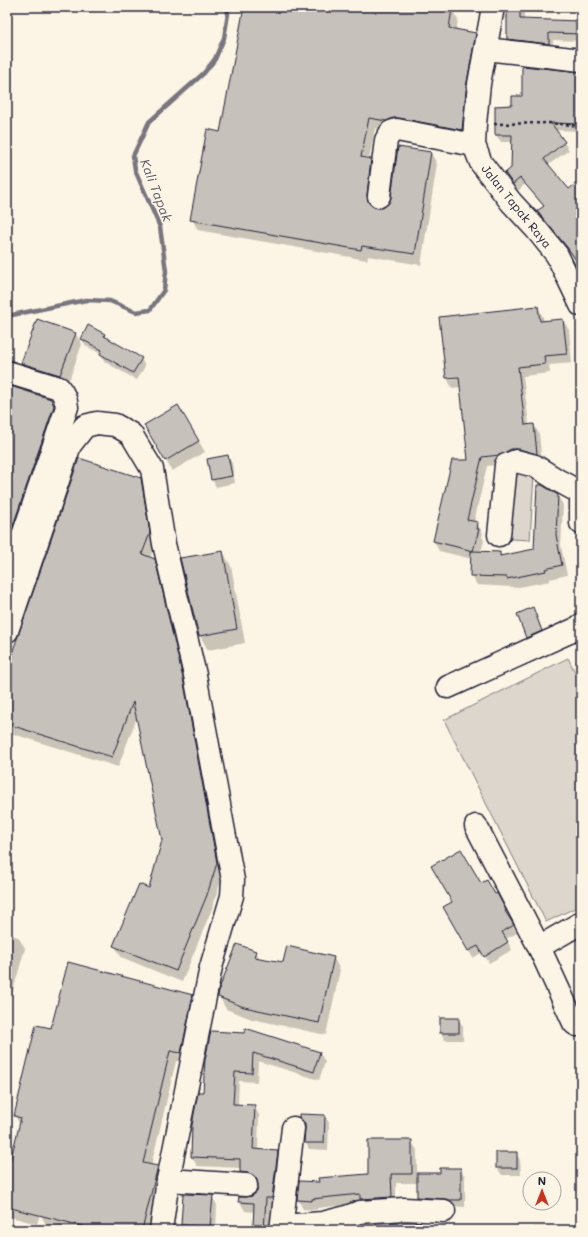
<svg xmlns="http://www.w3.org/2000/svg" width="588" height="1237" font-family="Mali,sans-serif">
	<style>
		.green { fill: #dcd6cc; stroke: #7f7c84 }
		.shadow { fill: #0003; fill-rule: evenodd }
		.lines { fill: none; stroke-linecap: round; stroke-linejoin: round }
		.stream { stroke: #78757e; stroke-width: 4.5 }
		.building { fill: #c6c1bb; stroke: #22223b }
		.minor-casing { stroke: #22223b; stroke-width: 25 }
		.path { stroke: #22223b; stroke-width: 2.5; stroke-dasharray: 3 3; stroke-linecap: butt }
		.minor { stroke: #fcf5e5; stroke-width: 22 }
		.labels { text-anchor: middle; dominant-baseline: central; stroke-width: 3; stroke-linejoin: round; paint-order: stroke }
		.street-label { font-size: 12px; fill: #22223b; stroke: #fcf5e5 }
		.water-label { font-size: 13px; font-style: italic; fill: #545362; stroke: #fcf5e5 }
	</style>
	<rect width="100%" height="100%" fill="#fcf5e5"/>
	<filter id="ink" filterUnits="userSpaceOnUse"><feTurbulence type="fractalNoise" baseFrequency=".025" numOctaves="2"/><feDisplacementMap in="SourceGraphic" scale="8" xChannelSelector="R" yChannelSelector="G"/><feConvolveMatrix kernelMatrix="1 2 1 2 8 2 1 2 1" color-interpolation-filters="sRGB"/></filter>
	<g filter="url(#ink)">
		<!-- green -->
		<g class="green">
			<path d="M496,472l38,2 -4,66 -38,-2z"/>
			<path d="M568,658l13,26v221l-35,17 -102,-202z"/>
		</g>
		<!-- shadow -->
		<g class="shadow">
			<path d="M245,7h192l15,3 6,10 -2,11 19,3 6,10 -13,96 -93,-12 -6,32h1l7,11 -5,35 5,3h7l6,-5 2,-6 39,-45 6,11 -16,101 -53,-9 -1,4 -169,-30 -6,-11 29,-86z"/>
			<path d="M506,7h16l2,4v10l57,1v19l-28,-1v11l-41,-5 -4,-7v-18l-3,-5z"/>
			<path d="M581,73v58l-26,-1 14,20 -21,15 21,25 12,-9v86l-39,-49 -4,-7 6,-4 -19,-23 -7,7 -8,-10 -4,-8 6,-5 1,-26h-12l-5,-7 17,-29 10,-9z"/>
			<path d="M538,307l5,10 1,5 19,-2 6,10 3,33 -23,2 1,8 -27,3 6,49h5l5,9 3,29 -36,1 -19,2 -13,56 3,1 6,10 -1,4 2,3 -3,12 19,1 2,4 33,-7 22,-55 6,10 -2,41 6,29 -17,4v2l-36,7 -1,-1 -36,-2 -6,-10 1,-16 -33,-8 -5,-10 35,-80 -8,-74 -9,1 -5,-10zM464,376v1l-14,2v-2z"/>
			<path d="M75,333l7,11 -15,42 -39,-12 -6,-11z"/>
			<path d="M104,334l3,5 34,20 4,7 -8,14 -32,-18 -4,-8 -15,-8 -4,-7z"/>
			<path d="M7,386l44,14 6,11 -50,161z"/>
			<path d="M178,406l27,46 -33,19 -26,-46z"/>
			<path d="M227,456l5,7 3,20 -19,4 -4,-8z"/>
			<path d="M140,479l7,11 8,54 -5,15 4,1 7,11 28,118 34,185 -10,32 -31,76 -61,-25 -6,-11 35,-57 13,-49 -26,-123 -19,50 -111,-35v-60z"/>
			<path d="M223,552l8,14 14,77 -37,7 -8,-14z"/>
			<path d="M532,609l5,7 8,22 -14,6 -4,-7z"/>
			<path d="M481,884l19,17 17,32 -11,6 6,11 -23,13 -6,-11 -10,6 -29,-51z"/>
			<path d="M7,933l11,4 7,11 -18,64z"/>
			<path d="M256,952l4,7 24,5 49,-7 7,13 -14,65 -74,-16 -26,-10 -7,-13z"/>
			<path d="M192,996l6,11 -11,57 -11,-3 -25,105 6,1 7,11 -13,52h-89l-15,-4 -7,-12 -3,10 -30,-8v-38l13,-53 -5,-9 37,-87z"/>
			<path d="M458,1019l5,7v14h-18l-4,-7z"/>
			<path d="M212,1033l108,20 5,9 -6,18 -61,-19 -1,21 -18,-1 -1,24 16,1 5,9 -1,36 19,1 5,9 -5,46h-6l-2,23h-15l1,-18 -10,-1 -5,-9 12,-5 5,-5 2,-8 -6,-3h-7l-5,-9v-4l-44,-2 -5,-9 1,-32 11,-32z"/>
			<path d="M325,1116l4,7 -1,27 -19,-1 -4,-7 1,-16 -6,-9z"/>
			<path d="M411,1141l6,9v24h24l19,-5 5,7v31l-43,-3 -4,-7v-14h-22v23l-33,-3 -46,5v2l-14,-1 -5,-9 22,-17 49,-8z"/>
			<path d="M516,1153l4,7 1,15h-19l-5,-7z"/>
			<path d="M184,1195l28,1 5,9 -1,25h-35z"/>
			<path d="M419,1223l4,7h-46z"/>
			<path d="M569,1226l3,4h-38v-3z"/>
		</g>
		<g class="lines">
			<!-- stream -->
			<path class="stream" d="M7,316l79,-16 24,1 26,11 14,-2 14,-20 2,-19 -6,-44 -25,-57 -2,-14 16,-34 55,-49 11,-14 9,-21 4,-24 -1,-7"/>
		</g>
		<!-- building -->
		<g class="building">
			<path d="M244,7h198l10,2 -3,19 27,5 -9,49 -5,48 -63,-12h-6l-7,3 -17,-3 -8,39 10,2 -4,36 1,6 4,5 6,2h5l6,-5 2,-5 7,-51 33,5 -16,102 -53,-8 -1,4 -171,-30 17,-91 13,3z"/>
			<path d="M507,7h13v12l61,2v13l-32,-1v11l-42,-5z"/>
			<path d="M522,66l59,6v52l-30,-1 14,19 -21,17 25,30 12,-10v88l-14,-20 -30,-36 7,-5 -24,-28 -7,6 -8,-11 6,-5 1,-33h-17v-29l17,-1v-9h10z"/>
			<path d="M538,306l2,15 23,-2 4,35 -23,2 1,8 -27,3 7,58 9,-1 3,30 -18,-5h-8l-11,6 -18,2 -15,63 11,2 -1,7h2l-6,22 27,1v4l34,-7 3,-64h5l16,10 -2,40 6,30 -17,4 1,2 -39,8v-2l-37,-1 1,-25h2l-40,-10 19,-81h16l-9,-83 -13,1 -7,-61z"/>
			<path d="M37,319l39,14 -16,42 -39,-12z"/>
			<path d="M88,325l17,9 -1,2 38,22 -9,15 -33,-19 2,-4 -21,-11z"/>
			<path d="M7,385l44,14 3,7 -47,137z"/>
			<path d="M178,405l21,36 -34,20 -21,-36z"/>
			<path d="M228,455l4,21 -21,4 -4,-21z"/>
			<path d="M79,458l62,20 9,55 -8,21 13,5 28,119 34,185 -10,32 -31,76 -63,-25 26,-62 10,4 13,-48 -29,-138 -21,55 -105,-33v-56z"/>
			<path d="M223,551l14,78 -38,7 -19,-78z"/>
			<path d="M533,607l9,24 -16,7 -9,-24z"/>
			<path d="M461,849l20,34 6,-3 8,14 2,-1 9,17 -1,1 9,14 -12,7 6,10 -24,15 -6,-11 -10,5 -25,-44 9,-5 -21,-36z"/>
			<path d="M237,944l19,7 -2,6 29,5 4,-16 47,11 -15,66 -75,-16 -26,-10 1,-8z"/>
			<path d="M68,962l125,33 -12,58 -11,-2 -27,112 15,3 -16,64h-44l-91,-23v-33l14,-56 -7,-2 22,-91 15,3z"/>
			<rect x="440" y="1018" width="19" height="15"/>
			<path d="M245,1028l75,24 -6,20 -61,-19 -1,20 -17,-1 -2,32 22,1 -2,44 25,2 -6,47h-6l-2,32h-11l1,-27 -16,-1 1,-5h7l6,-1 5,-4 1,-7 -1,-5 -4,-5 -6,-2 -7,-1v-13l-49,-2 1,-32 6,-33h5l2,-32 6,-29 33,2z"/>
			<path d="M299,1114l26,1 -1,28h-20l1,-14v-6l-6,-6z"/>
			<path d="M368,1140h44v34h-21l1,23 -32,2v-5l-48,5v2l-15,-1 2,-19 20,1 -1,-4 50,-4z"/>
			<rect x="496" y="1152" width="21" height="16"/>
			<path d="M440,1168h21v32h-12l-4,-1 -28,-2v-24h23z"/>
			<path d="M183,1194l30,1 -3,32 -29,-2z"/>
			<path d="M404,1222h16l-1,8h-43v-7z"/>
		</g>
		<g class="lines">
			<!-- minor casing -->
			<g class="minor-casing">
				<g id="minor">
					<path d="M493,7l-14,77 -4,40 -1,21 7,18 30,39 25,27 21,26 24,50"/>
					<path d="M486,49l95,11"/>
					<path d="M379,196l7,-56 5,-8 6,-2 77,15"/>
					<path d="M7,372l52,16c5,6 7,11 8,19l-60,175"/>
					<path d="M581,492v31"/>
					<path d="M499,535l7,-70 10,-4 19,5 24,15 22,12"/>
					<path d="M7,631l63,-186 15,-19 12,-3 18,2 16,9 21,35 12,75 31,131 38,205 -1,16 -21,71 -43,213 -7,50"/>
					<path d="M448,687l128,-58 5,-4"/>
					<path d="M476,826l63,121 35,76 3,2h4"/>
					<path d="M539,947l42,-24"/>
					<path d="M168,1180l78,5"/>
					<path d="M282,1226l41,-3 20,-5 17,-6 44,-3 40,2"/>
					<path d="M281,1230l12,-102"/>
				</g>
			</g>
			<!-- path -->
			<path class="path" d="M494,124l55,-1 32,3"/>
			<!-- minor -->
			<use href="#minor" class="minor"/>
		</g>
	</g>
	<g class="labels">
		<!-- street labels -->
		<g class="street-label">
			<text transform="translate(517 206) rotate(51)">Jalan Tapak Raya</text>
		</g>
		<!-- water labels -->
		<g class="water-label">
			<text transform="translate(157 190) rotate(69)">Kali Tapak</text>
		</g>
	</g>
	<!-- margin -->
	<rect width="588" height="1237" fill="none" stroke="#fcf5e5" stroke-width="24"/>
	<rect x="12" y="12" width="564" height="1213" fill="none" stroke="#22223b" stroke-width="1.5" filter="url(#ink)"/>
	<!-- north arrow -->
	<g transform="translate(542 1191)"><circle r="19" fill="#fcf5e5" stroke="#a5a1a1"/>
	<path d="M0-3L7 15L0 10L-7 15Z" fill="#c8321e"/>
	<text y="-6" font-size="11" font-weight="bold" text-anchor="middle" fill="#22223b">N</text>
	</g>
</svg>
